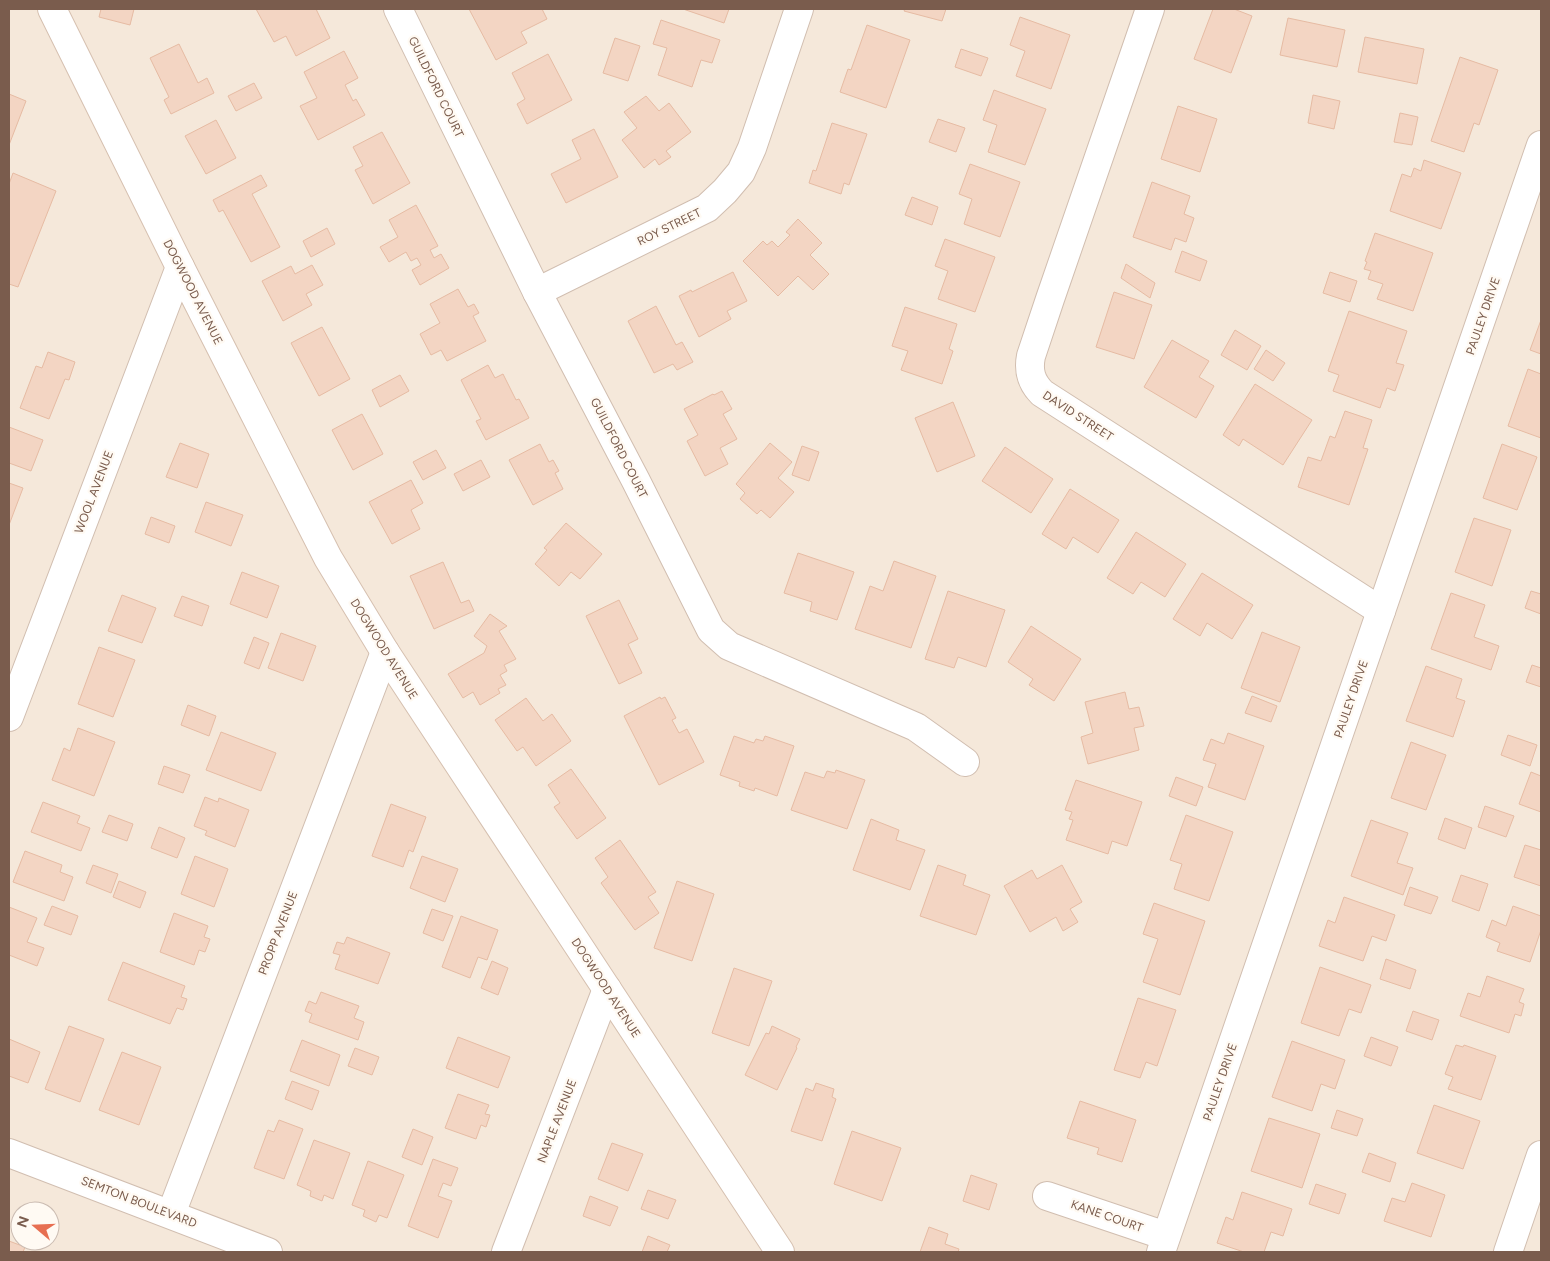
<svg xmlns="http://www.w3.org/2000/svg" width="1550" height="1261" font-family="Figtree,sans-serif">
	<style>
		.residential { fill: #f5e8da; fill-rule: evenodd }
		.building { fill: #f3d5c3; stroke: #e6bba3 }
		.lines { fill: none; stroke-linecap: round; stroke-linejoin: round }
		.street-casing { stroke: #d1beb0; stroke-width: 30 }
		.secondary-casing { stroke: #d6c0b0; stroke-width: 30 }
		.street { stroke: #fff; stroke-width: 28 }
		.secondary { stroke: #fff; stroke-width: 28 }
		.labels { text-anchor: middle; dominant-baseline: central; stroke-width: 4.5; stroke-linejoin: round; paint-order: stroke }
		.street-label { font-size: 12px; fill: #7a5c4d; stroke: #fffaf3 }
	</style>
	<rect width="100%" height="100%" fill="#fdf6ec"/>
	<!-- residential -->
	<path class="residential" d="M9,9h1532v1243h-1532zM20,1211h30v30h-30z"/>
	<!-- building -->
	<g class="building">
		<path d="M101,9h33l-4,16 -31,-8z"/>
		<path d="M256,9h60l14,29 -34,18 -10,-20 -12,6z"/>
		<path d="M469,9h73l5,10 -26,13 6,11 -31,17z"/>
		<path d="M683,9h46l-5,14z"/>
		<path d="M905,9h41l-4,12 -38,-10z"/>
		<path d="M1213,9h21l18,7 -21,57 -37,-14z"/>
		<path d="M1020,17l50,18 -19,54 -35,-13 9,-25 -15,-6z"/>
		<path d="M1288,18l57,12 -8,37 -57,-12z"/>
		<path d="M661,20l59,20 -8,23 -11,-3 -9,27 -34,-12 9,-27 -14,-4z"/>
		<path d="M867,25l43,15 -24,68 -46,-16 8,-23 3,1z"/>
		<path d="M1365,37l59,12 -7,35 -59,-12z"/>
		<path d="M615,38l25,8 -12,35 -25,-8z"/>
		<path d="M179,44l19,39 9,-5 7,15 -43,21 -7,-14 5,-3 -19,-39z"/>
		<path d="M961,49l27,9 -7,18 -26,-9z"/>
		<path d="M344,51l14,27 -13,7 8,16 3,-2 9,16 -47,25 -18,-34 17,-8 -13,-26z"/>
		<path d="M548,54l24,46 -45,24 -10,-20 8,-5 -13,-26z"/>
		<path d="M1460,57l38,13 -19,55 -5,-2 -10,29 -33,-11z"/>
		<path d="M254,83l8,15 -26,13 -8,-15z"/>
		<path d="M994,90l52,19 -21,56 -37,-13 9,-27 -14,-5z"/>
		<path d="M9,94l17,7 -17,44z"/>
		<path d="M1313,95l27,6 -6,28 -26,-6z"/>
		<path d="M646,96l13,15 10,-8 22,29 -25,19 5,6 -12,8 -4,-6 -11,9 -22,-28 15,-12 -13,-16z"/>
		<path d="M1178,106l39,13 -17,53 -39,-13z"/>
		<path d="M1400,113l18,4 -6,28 -18,-3z"/>
		<path d="M938,119l27,9 -9,24 -27,-10z"/>
		<path d="M216,120l20,38 -30,16 -21,-38z"/>
		<path d="M832,123l35,11 -18,51 -5,-2 -3,11 -32,-11 4,-13 3,1z"/>
		<path d="M594,129l24,48 -52,26 -15,-29 30,-15 -9,-19z"/>
		<path d="M382,132l28,51 -37,21 -18,-34 8,-4 -10,-19z"/>
		<path d="M1424,160l37,13 -20,56 -51,-18 12,-37 9,3 3,-9 7,3z"/>
		<path d="M970,164l50,18 -20,55 -36,-13 8,-25 -13,-5z"/>
		<path d="M13,173l43,18 -38,96 -9,-3v-100z"/>
		<path d="M261,175l6,11 -15,8 28,53 -29,15 -28,-52 -4,2 -6,-12z"/>
		<path d="M1152,182l38,14 -6,18 10,4 -8,24 -11,-4 -4,12 -38,-13z"/>
		<path d="M912,197l26,10 -6,18 -27,-10z"/>
		<path d="M416,205l22,41 -8,4 4,8 7,-4 8,14 -29,17 -8,-15 9,-5 -4,-7 -6,3 -5,-9 -17,10 -9,-15 18,-10 -9,-17z"/>
		<path d="M798,219l24,24 -12,12 19,19 -16,16 -15,-14 -20,20 -35,-35 20,-20 4,4 5,-4 6,6 12,-12 -4,-3z"/>
		<path d="M327,228l8,16 -24,13 -8,-16z"/>
		<path d="M1375,233l58,20 -20,58 -36,-12 6,-15 -15,-5 3,-8 -7,-2 3,-7 -2,-1z"/>
		<path d="M945,239l50,18 -20,55 -37,-13 10,-28 -13,-5z"/>
		<path d="M1182,251l25,10 -7,20 -25,-9z"/>
		<path d="M1126,264l29,19 -5,15 -29,-20z"/>
		<path d="M312,265l11,20 -17,9 6,11 -29,16 -21,-40 29,-15 4,8z"/>
		<path d="M733,272l14,29 -20,10 4,8 -32,18 -20,-41 12,-6 1,2z"/>
		<path d="M1330,272l27,9 -7,21 -27,-9z"/>
		<path d="M458,289l10,18 6,-3 5,9 -6,3 13,25 -39,20 -6,-11 -10,5 -11,-21 20,-11 -10,-19z"/>
		<path d="M1114,292l38,13 -18,54 -38,-12z"/>
		<path d="M656,306l20,39 6,-3 11,20 -16,8 -4,-6 -19,9 -26,-52z"/>
		<path d="M905,307l52,17 -8,25 4,2 -11,33 -41,-14 7,-19 -16,-5z"/>
		<path d="M1349,311l58,20 -11,32 8,2 -9,26 -8,-3 -7,20 -47,-17 6,-16 -11,-4z"/>
		<path d="M1541,320v34l-11,-4z"/>
		<path d="M322,327l28,52 -31,17 -28,-53z"/>
		<path d="M1235,330l26,16 -14,24 -26,-15z"/>
		<path d="M1172,340l37,21 -10,16 15,9 -18,32 -52,-31z"/>
		<path d="M1266,350l19,13 -12,18 -19,-12z"/>
		<path d="M48,352l27,10 -6,18 -4,-1 -16,40 -29,-11 16,-42 6,2z"/>
		<path d="M488,365l7,13 8,-4 13,26 3,-1 10,19 -43,22 -10,-19 5,-2 -20,-39z"/>
		<path d="M1528,369l13,5v64l-33,-12z"/>
		<path d="M400,375l9,16 -29,16 -8,-17z"/>
		<path d="M1255,384l57,36 -29,45 -40,-26 -4,7 -16,-11z"/>
		<path d="M722,391l10,18 -9,5 14,25 -17,9 8,16 -23,12 -18,-35 11,-6 -14,-26 29,-15 1,1z"/>
		<path d="M953,402l22,54 -38,16 -22,-54z"/>
		<path d="M1345,411l27,9 -9,28 5,1 -19,56 -51,-18 10,-30 13,4 9,-25 5,2z"/>
		<path d="M362,414l21,40 -30,16 -21,-40z"/>
		<path d="M9,427l34,13 -12,31 -22,-8z"/>
		<path d="M180,443l29,11 -12,34 -31,-11z"/>
		<path d="M770,443l22,19 -14,16 16,14 -24,26 -9,-8 -4,4 -17,-15 5,-6 -9,-9z"/>
		<path d="M540,444l9,18 4,-2 6,11 -4,2 8,16 -30,16 -24,-45z"/>
		<path d="M1502,444l35,13 -20,53 -34,-12z"/>
		<path d="M802,446l17,6 -10,29 -17,-6z"/>
		<path d="M1005,447l48,32 -22,34 -49,-32z"/>
		<path d="M436,450l10,18 -23,12 -10,-18z"/>
		<path d="M481,460l9,17 -27,14 -9,-17z"/>
		<path d="M411,480l12,23 -12,7 9,19 -28,15 -23,-42z"/>
		<path d="M9,483l14,5 -14,37z"/>
		<path d="M1070,489l49,31 -21,33 -25,-16 -7,12 -24,-15z"/>
		<path d="M206,502l37,13 -12,31 -36,-14z"/>
		<path d="M151,517l24,9 -6,17 -24,-9z"/>
		<path d="M1474,518l37,12 -19,56 -37,-14z"/>
		<path d="M566,523l36,31 -22,25 -9,-7 -12,14 -24,-22 12,-14 -3,-2z"/>
		<path d="M1136,532l50,32 -21,33 -24,-15 -8,12 -26,-16z"/>
		<path d="M798,553l56,19 -17,48 -27,-9 2,-9 -28,-9z"/>
		<path d="M894,561l42,15 -25,72 -56,-19 15,-43 13,5z"/>
		<path d="M443,562l18,41 8,-3 5,11 -40,18 -24,-53z"/>
		<path d="M242,572l37,14 -12,32 -37,-14z"/>
		<path d="M1202,573l51,32 -21,34 -25,-16 -7,13 -27,-17z"/>
		<path d="M948,591l57,19 -19,57 -28,-10 -4,11 -29,-9z"/>
		<path d="M1531,591l10,3v20l-16,-6z"/>
		<path d="M1451,593l34,12 -11,32 25,9 -8,24 -60,-21z"/>
		<path d="M122,595l34,13 -14,35 -34,-12z"/>
		<path d="M182,596l27,10 -7,20 -28,-10z"/>
		<path d="M619,600l19,39 -10,5 14,29 -23,11 -33,-68z"/>
		<path d="M490,614l17,12 -8,5 17,28 -12,6 3,6 -7,4 6,10 -8,4 2,4 -20,12 -7,-13 -10,6 -15,-24 36,-21 3,-7 -13,-10z"/>
		<path d="M1031,626l50,33 -27,42 -25,-16 4,-6 -25,-17z"/>
		<path d="M1262,632l38,15 -20,55 -39,-14z"/>
		<path d="M281,633l35,13 -13,35 -35,-13z"/>
		<path d="M254,637l15,6 -10,26 -15,-6z"/>
		<path d="M99,647l36,13 -22,57 -35,-13z"/>
		<path d="M1532,665l9,3v19l-15,-5z"/>
		<path d="M1426,666l36,13 -6,19 9,3 -12,36 -47,-16z"/>
		<path d="M1125,692l4,17 10,-2 5,19 -10,2 5,22 -51,14 -7,-27 12,-4 -8,-31z"/>
		<path d="M1252,696l25,10 -6,16 -26,-9z"/>
		<path d="M660,697l1,2 4,-2 11,21 -4,2 7,13 8,-4 17,33 -45,23 -35,-69z"/>
		<path d="M526,698l17,23 9,-7 19,27 -35,25 -13,-19 -6,4 -22,-31z"/>
		<path d="M188,705l28,11 -7,20 -28,-11z"/>
		<path d="M78,728l37,14 -21,54 -42,-16 12,-32 6,3z"/>
		<path d="M221,732l55,21 -15,38 -55,-21z"/>
		<path d="M1228,733l36,13 -19,54 -37,-13 8,-23 -13,-4 8,-21 13,5z"/>
		<path d="M1508,735l29,10 -7,21 -29,-11z"/>
		<path d="M734,736l20,7 2,-4 7,2 2,-5 29,10 -17,50 -22,-8 -1,3 -15,-5 1,-4 -20,-7z"/>
		<path d="M1411,742l35,13 -20,55 -35,-12z"/>
		<path d="M164,766l26,9 -7,18 -25,-9z"/>
		<path d="M571,769l35,49 -29,21 -23,-32 6,-4 -12,-18z"/>
		<path d="M836,770l29,10 -18,49 -56,-19 14,-38 19,6 3,-7 8,2z"/>
		<path d="M1531,772l10,4v36l-22,-8z"/>
		<path d="M1176,777l27,10 -7,19 -27,-10z"/>
		<path d="M1076,780l66,22 -15,44 -15,-5 -4,13 -42,-14 7,-20 -4,-1 3,-7 -7,-2z"/>
		<path d="M205,797l13,5 1,-4 30,12 -14,37 -30,-12 2,-4 -13,-5z"/>
		<path d="M43,802l37,14 -3,7 13,5 -9,23 -50,-19z"/>
		<path d="M391,804l35,13 -13,35 -4,-2 -6,17 -31,-11z"/>
		<path d="M1485,806l29,10 -8,21 -28,-10z"/>
		<path d="M109,815l24,9 -6,17 -25,-9z"/>
		<path d="M1186,815l47,17 -24,69 -35,-12 8,-25 -12,-4z"/>
		<path d="M1445,818l27,10 -7,21 -27,-10z"/>
		<path d="M871,819l28,11 -3,10 29,10 -15,40 -57,-20z"/>
		<path d="M1371,820l37,13 -11,30 16,5 -10,27 -52,-19z"/>
		<path d="M159,827l26,11 -8,20 -26,-10z"/>
		<path d="M620,840l36,52 -8,5 11,16 -24,17 -34,-47 7,-6 -13,-19z"/>
		<path d="M1525,845l16,5v36l-27,-9z"/>
		<path d="M25,851l37,14 -2,7 13,5 -9,24 -51,-19z"/>
		<path d="M195,856l33,13 -14,38 -33,-13z"/>
		<path d="M422,856l36,13 -13,33 -35,-14z"/>
		<path d="M93,865l25,9 -7,19 -25,-10z"/>
		<path d="M938,865l28,10 -3,10 27,10 -14,40 -56,-19z"/>
		<path d="M1062,865l20,37 -12,7 8,13 -15,9 -7,-14 -26,15 -26,-46 28,-16 5,9z"/>
		<path d="M1461,875l27,9 -9,27 -27,-10z"/>
		<path d="M119,881l27,11 -6,16 -27,-11z"/>
		<path d="M677,881l37,13 -22,67 -38,-13z"/>
		<path d="M1410,887l28,10 -7,17 -27,-9z"/>
		<path d="M1344,897l51,18 -9,26 -14,-5 -9,25 -44,-15 9,-26 7,3z"/>
		<path d="M1154,903l51,18 -25,74 -37,-13 15,-43 -15,-5z"/>
		<path d="M52,906l26,10 -7,19 -27,-10z"/>
		<path d="M1513,906l28,10v14l-11,32 -33,-11 3,-8 -14,-6 6,-17 14,6z"/>
		<path d="M9,907l28,11 -10,24 17,6 -7,18 -28,-11z"/>
		<path d="M432,909l21,7 -10,25 -20,-8z"/>
		<path d="M174,913l34,13 -4,11 6,2 -5,13 -6,-2 -5,15 -34,-13z"/>
		<path d="M461,916l37,14 -11,30 -9,-3 -8,21 -28,-11z"/>
		<path d="M347,937l43,16 -12,31 -43,-15 5,-14 -7,-2 4,-11 7,2z"/>
		<path d="M1386,959l30,11 -6,19 -30,-10z"/>
		<path d="M492,961l16,7 -10,27 -17,-7z"/>
		<path d="M123,962l62,24 -4,11 6,2 -4,11 -6,-2 -7,16 -62,-24z"/>
		<path d="M1320,967l51,18 -10,28 -12,-4 -10,27 -38,-13z"/>
		<path d="M734,968l38,13 -23,65 -37,-13z"/>
		<path d="M1487,976l37,13 -5,13 5,2 -3,12 -6,-2 -6,19 -49,-17 8,-23 12,4z"/>
		<path d="M321,992l38,14 -5,12 10,4 -6,18 -49,-18 3,-8 -7,-3 4,-10 7,3z"/>
		<path d="M1138,998l38,12 -19,56 -11,-4 -6,16 -26,-8z"/>
		<path d="M1413,1011l26,9 -7,20 -26,-9z"/>
		<path d="M69,1026l35,13 -24,63 -35,-13z"/>
		<path d="M772,1026l28,13 -4,8 1,1 -20,42 -32,-15 21,-42 3,1z"/>
		<path d="M458,1037l52,20 -12,31 -52,-20z"/>
		<path d="M1371,1037l27,10 -7,19 -27,-10z"/>
		<path d="M9,1039l31,13 -12,31 -19,-7z"/>
		<path d="M302,1040l38,15 -11,31 -39,-15z"/>
		<path d="M1292,1041l53,19 -10,29 -14,-5 -9,27 -40,-14z"/>
		<path d="M1456,1045l7,2 1,-2 32,11 -15,44 -33,-11 5,-12 -8,-3z"/>
		<path d="M355,1048l24,9 -7,18 -24,-9z"/>
		<path d="M122,1052l39,15 -22,58 -40,-15z"/>
		<path d="M292,1081l27,10 -7,19 -27,-11z"/>
		<path d="M816,1083l18,6 -2,8 4,2 -14,42 -31,-10 15,-43 7,3z"/>
		<path d="M458,1094l31,11 -4,9 5,1 -4,12 -5,-2 -5,14 -31,-11z"/>
		<path d="M1080,1101l56,19 -14,42 -25,-8 2,-6 -32,-10z"/>
		<path d="M1434,1105l46,16 -17,48 -46,-16z"/>
		<path d="M1337,1110l26,9 -6,17 -26,-8z"/>
		<path d="M1269,1118l51,16 -18,54 -51,-17z"/>
		<path d="M279,1120l24,9 -19,50 -30,-11 14,-38 6,2z"/>
		<path d="M413,1129l20,8 -11,28 -20,-8z"/>
		<path d="M852,1131l49,17 -19,53 -48,-17z"/>
		<path d="M314,1140l36,13 -17,46 -9,-4 -2,6 -12,-5 1,-5 -14,-6z"/>
		<path d="M612,1143l31,11 -15,37 -30,-12z"/>
		<path d="M1369,1153l27,10 -6,19 -28,-10z"/>
		<path d="M433,1159l25,9 -7,18 -8,-3 -5,13 14,5 -14,37 -30,-12z"/>
		<path d="M368,1161l36,14 -17,43 -8,-3 -3,7 -13,-6 2,-6 -13,-5z"/>
		<path d="M971,1175l26,9 -8,26 -26,-9z"/>
		<path d="M1412,1183l33,12 -14,42 -47,-16 8,-23 13,4z"/>
		<path d="M1316,1184l30,10 -7,20 -30,-10z"/>
		<path d="M648,1190l28,10 -8,19 -27,-10z"/>
		<path d="M1242,1192l50,17 -9,27 -12,-4 -7,20h-20l-27,-9 9,-26 7,3z"/>
		<path d="M590,1196l28,11 -8,19 -27,-10z"/>
		<path d="M929,1227l19,7 -3,10 14,5 -1,3h-38z"/>
		<path d="M648,1236l22,9 -3,7h-25z"/>
		<path d="M9,1241l16,6 -2,5h-14z"/>
	</g>
	<g class="lines">
		<!-- street casing -->
		<g class="street-casing">
			<g id="street">
				<path d="M398,9l139,283 99,189 75,149 18,16 187,81 49,35"/>
				<path d="M1150,9l-100,290 -19,57c-3,15 0,26 11,37l339,218"/>
				<path d="M537,292l170,-84 18,-17 16,-19 11,-24 47,-139"/>
				<path d="M9,717l171,-450"/>
				<path d="M9,1153l259,99"/>
				<path d="M1047,1196l119,40"/>
				<path d="M171,1214l214,-562"/>
				<path d="M506,1252l101,-263"/>
				<path d="M1161,1252l380,-1107"/>
				<path d="M1508,1252l33,-97"/>
			</g>
		</g>
		<!-- secondary casing -->
		<g class="secondary-casing">
			<path id="secondary" d="M52,9l128,258 148,291 57,94 395,600"/>
		</g>
		<!-- street -->
		<use href="#street" class="street"/>
		<!-- secondary -->
		<use href="#secondary" class="secondary"/>
	</g>
	<g class="labels">
		<!-- street labels -->
		<g class="street-label">
			<text transform="translate(436 87) rotate(64)">GUILDFORD COURT</text>
			<text transform="translate(669 227) rotate(-26)">ROY STREET</text>
			<text transform="translate(193 292) rotate(63)">DOGWOOD AVENUE</text>
			<text transform="translate(1483 316) rotate(-71)">PAULEY DRIVE</text>
			<text transform="translate(1078 416) rotate(33)">DAVID STREET</text>
			<text transform="translate(619 448) rotate(63)">GUILDFORD COURT</text>
			<text transform="translate(94 492) rotate(-69)">WOOL AVENUE</text>
			<text transform="translate(384 649) rotate(58)">DOGWOOD AVENUE</text>
			<text transform="translate(1351 699) rotate(-71)">PAULEY DRIVE</text>
			<text transform="translate(278 933) rotate(-69)">PROPP AVENUE</text>
			<text transform="translate(606 988) rotate(57)">DOGWOOD AVENUE</text>
			<text transform="translate(1220 1082) rotate(-71)">PAULEY DRIVE</text>
			<text transform="translate(557 1121) rotate(-69)">NAPLE AVENUE</text>
			<text transform="translate(139 1202) rotate(21)">SEMTON BOULEVARD</text>
			<text transform="translate(1107 1216) rotate(19)">KANE COURT</text>
		</g>
	</g>
	<!-- border -->
	<rect width="1550" height="1261" fill="none" stroke="#7a5c4d" stroke-width="20"/>
	<!-- north arrow -->
	<g transform="translate(35 1226) rotate(289)"><circle r="24" fill="#fffaf3" stroke="#cabbb1"/>
	<path d="M0-4L9 19L0 12L-9 19Z" fill="#e76f51"/>
	<text y="-8" font-size="14" font-weight="bold" text-anchor="middle" fill="#7a5c4d">N</text>
	</g>
</svg>
